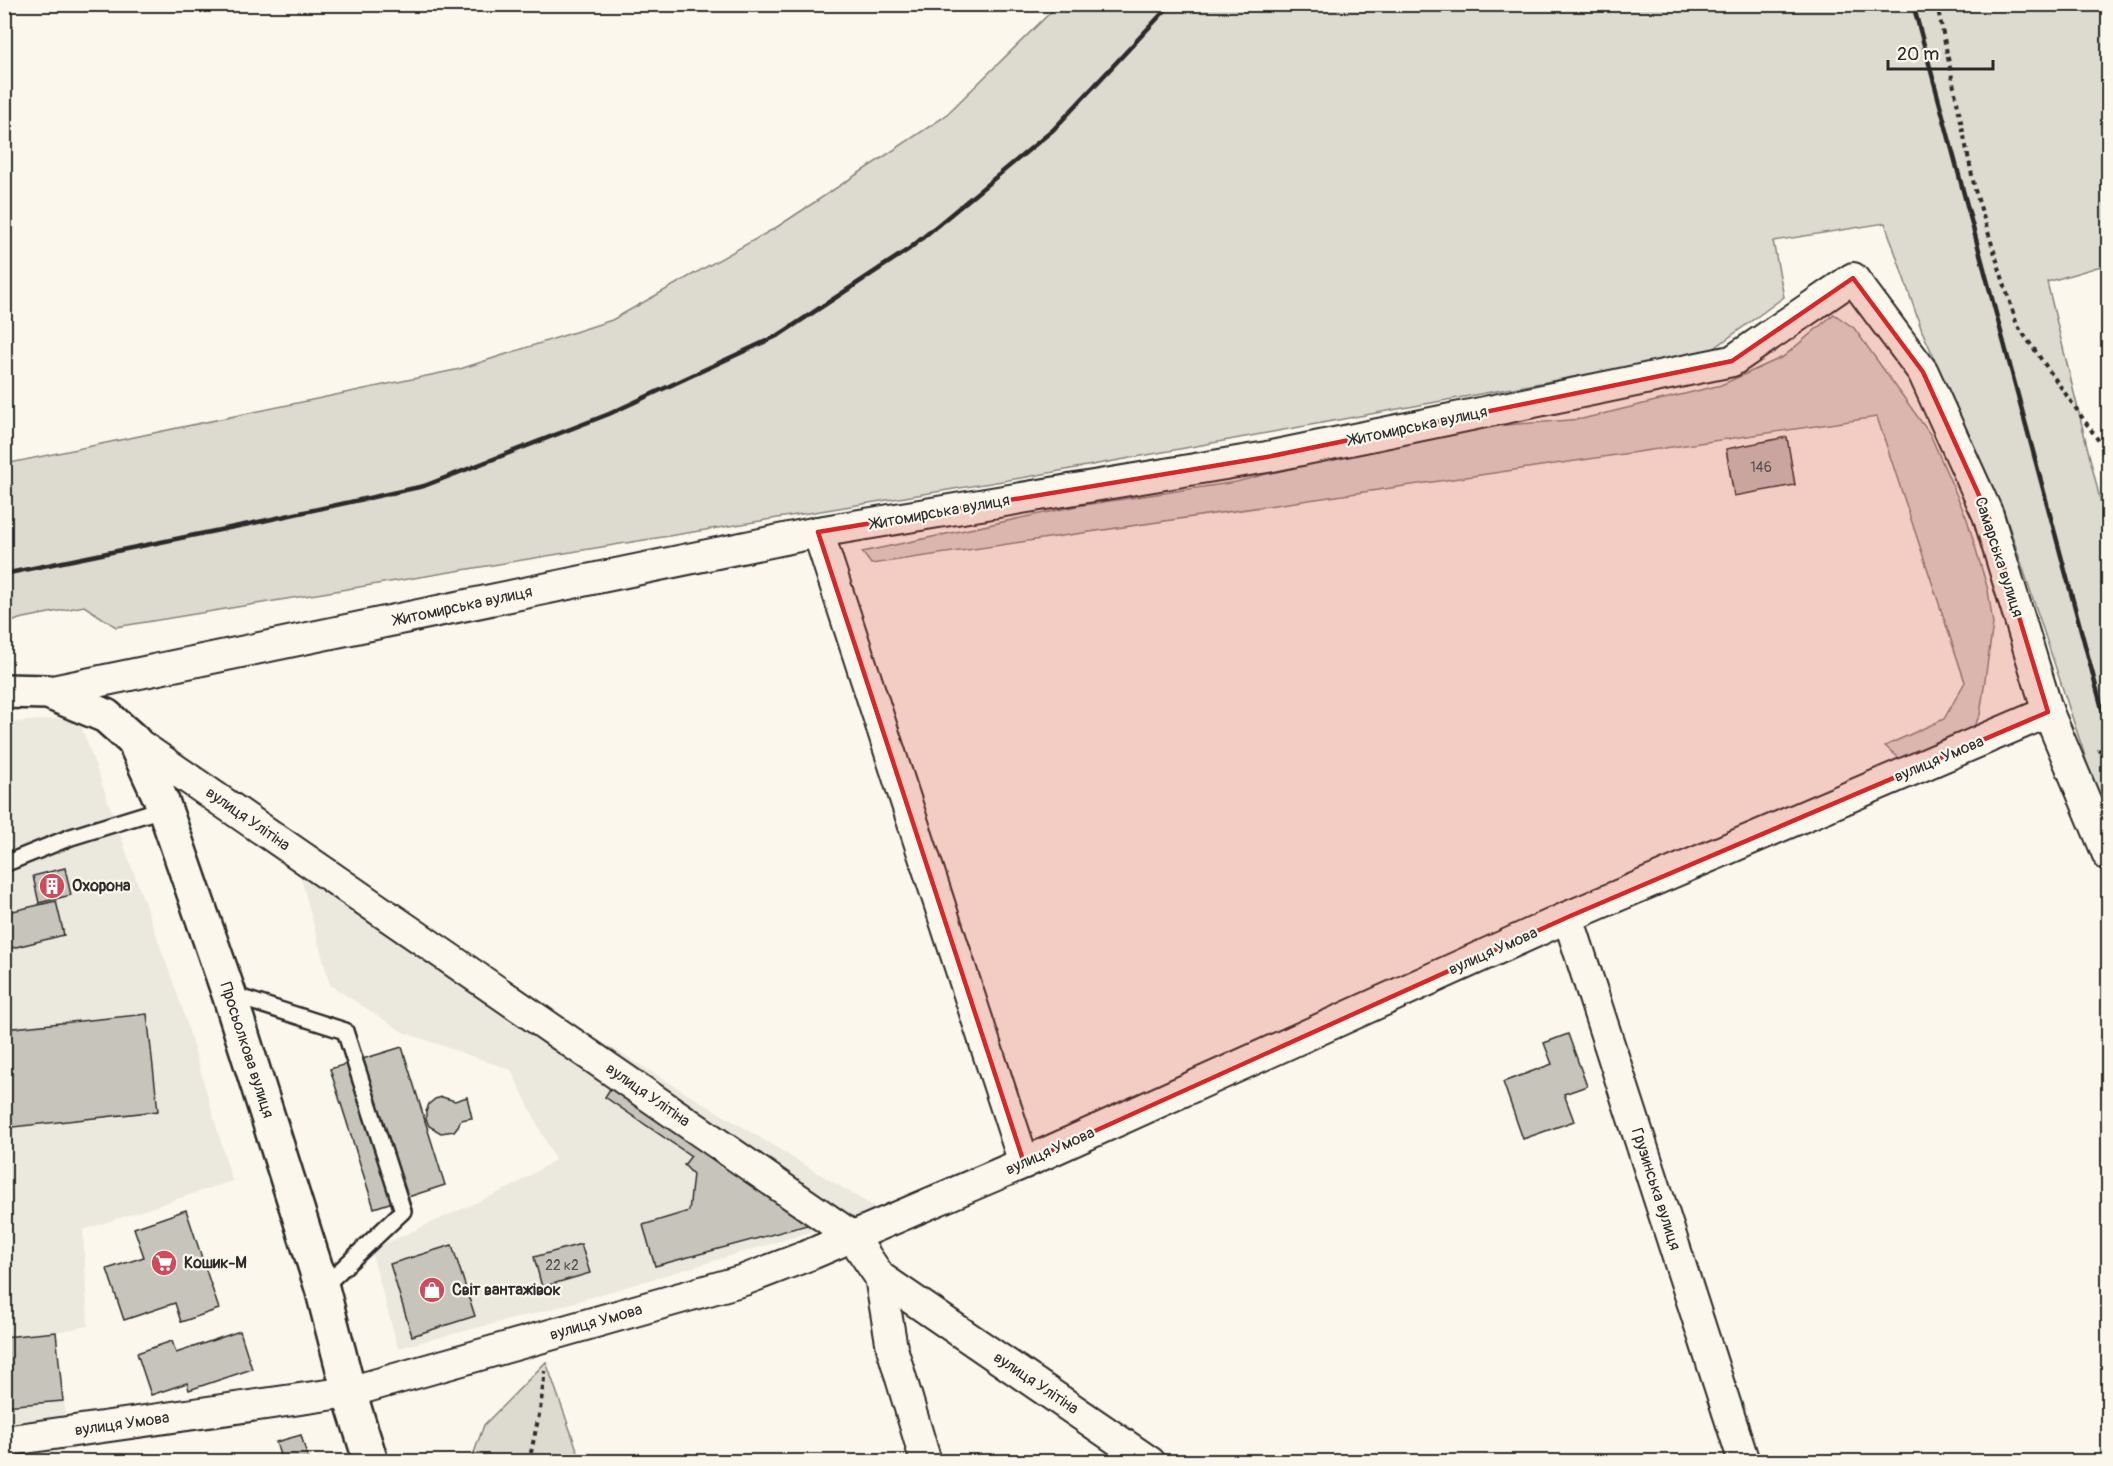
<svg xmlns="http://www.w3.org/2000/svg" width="2113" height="1466" font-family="Pangolin,sans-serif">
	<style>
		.built { fill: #ebe8de }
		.green { fill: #dddad0; stroke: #84827e; stroke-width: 1.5 }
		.building { fill: #c7c4bc; stroke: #2b2b2b; stroke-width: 1.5 }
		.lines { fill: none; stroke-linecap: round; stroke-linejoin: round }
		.lane-casing { stroke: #2b2b2b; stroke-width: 20 }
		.street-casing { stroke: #2b2b2b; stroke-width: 34 }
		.secondary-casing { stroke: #2b2b2b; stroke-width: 38 }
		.path { stroke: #2b2b2b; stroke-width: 4; stroke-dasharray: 4.5 4.5; stroke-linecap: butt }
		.lane { stroke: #fbf7ec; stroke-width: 15 }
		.street { stroke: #fbf7ec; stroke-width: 30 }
		.secondary { stroke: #fbf7ec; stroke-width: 33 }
		.rail { stroke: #2b2b2b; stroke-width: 4.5 }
		.marked { fill: #d62828; fill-opacity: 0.2; stroke: #d62828; stroke-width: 4.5; stroke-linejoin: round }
		.labels { text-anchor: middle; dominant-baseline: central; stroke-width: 4.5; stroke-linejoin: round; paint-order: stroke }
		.number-label { font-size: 14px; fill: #52514f }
		.street-label { font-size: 16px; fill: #2b2b2b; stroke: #fbf7ec }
		.poi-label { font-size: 16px; font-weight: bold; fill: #2b2b2b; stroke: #fbf7ec; text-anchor: start }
	</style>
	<rect width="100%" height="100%" fill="#fbf7ec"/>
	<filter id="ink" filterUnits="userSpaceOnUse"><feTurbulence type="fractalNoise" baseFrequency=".0167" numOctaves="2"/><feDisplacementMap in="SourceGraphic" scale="12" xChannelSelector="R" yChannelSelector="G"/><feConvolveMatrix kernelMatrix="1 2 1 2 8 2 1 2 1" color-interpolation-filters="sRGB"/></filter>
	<g filter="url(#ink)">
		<!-- built -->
		<g class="built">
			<path d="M78,717l104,290 50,174 -149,49 5,96 -32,6 10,89 -62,8v-706z"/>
			<path d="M295,856l586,355 -333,99 -150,38 -27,-98 140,-63 44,-27 -44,-90 -108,-38 -73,-47z"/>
		</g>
		<!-- green -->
		<g class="green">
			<path d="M1058,5h1050v259l-61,18 61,250v310l-24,-89 -80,-242 -82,-180 -37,-108 -112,18 11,56 -75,55 -682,125 -911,150 -32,-21 -65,13 -14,6v-161l455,-95 152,-49 165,-93 167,-110z"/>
			<path d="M1834,314l20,14 76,106 37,85 21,71 5,34 -13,91 -13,24 -67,20 -15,-13 59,-27 21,-37 -88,-265 -1006,147 -9,-12 215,-46 159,-24 145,-38 87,-16 114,-9 139,-34 62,-28z"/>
			<path d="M546,1362l35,99h-110l13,-36z"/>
		</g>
		<!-- building -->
		<g class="building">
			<path d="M1787,437l8,48 -61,11 -8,-47z"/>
			<path d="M65,868l6,27 -32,8 -6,-27z"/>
			<path d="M56,901l8,34 -56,14 -4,-15v-21z"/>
			<path d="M147,1014l11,97 -154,17v-99z"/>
			<path d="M1568,1034l19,52 -23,8 10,27 -51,18 -20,-57 49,-18 -8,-21z"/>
			<path d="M402,1047l43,138 -71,23 -44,-139z"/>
			<path d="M616,1079l195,145 -156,42 -12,-41 46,-14 4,-37 -9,-9 7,-9 -86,-59z"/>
			<path d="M442,1097l13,4 12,-4 5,21 -11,2 -3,6 -4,5 -13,2 -12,-7 -3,-7v-7l3,-8 6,-5z"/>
			<path d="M186,1210l33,99 -38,13 -6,-19 -51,17 -17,-51 37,-12 -10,-29z"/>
			<path d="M581,1244l9,29 -48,14 -8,-30z"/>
			<path d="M452,1245l23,71 -63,20 -22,-72z"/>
			<path d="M240,1331l12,38 -63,21 -2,-7 -36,12 -14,-42 35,-12 4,12z"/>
			<path d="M56,1332l7,69 -59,5v-69z"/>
			<path d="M301,1435l8,27h-27l-6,-20z"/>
		</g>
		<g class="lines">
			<!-- lane casing -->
			<g class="lane-casing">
				<g id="lane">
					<path d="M4,864l67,-27 94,-29"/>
					<path d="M229,994l116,37 58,180 -81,77"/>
				</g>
			</g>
			<!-- street casing -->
			<g class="street-casing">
				<g id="street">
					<path d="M818,532l206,631"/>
					<path d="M48,692l770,-160 449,-75 465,-96 121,-83 70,94 65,143 60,197 60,143"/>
					<path d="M134,741l718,495 28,41 270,185"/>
					<path d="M1568,917l176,545"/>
					<path d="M880,1277l12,71 34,114"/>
					<path d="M4,1441l345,-49 395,-112 65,-25 215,-92 544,-246 480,-205"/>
				</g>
			</g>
			<!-- secondary casing -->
			<g class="secondary-casing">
				<path id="secondary" d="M4,691l44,1 58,24 28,25 29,63 66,190 93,294 27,104 22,70"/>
			</g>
			<!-- path -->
			<g class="path">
				<path d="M1937,4l38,186 42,135 91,129"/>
				<path d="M2098,751l10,-4"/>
				<path d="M529,1462l11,-52 5,-39"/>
			</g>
			<!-- lane -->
			<use href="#lane" class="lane"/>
			<!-- street -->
			<use href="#street" class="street"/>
			<!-- secondary -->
			<use href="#secondary" class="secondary"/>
			<!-- rail -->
			<g class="rail">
				<path d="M1913,4l195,727"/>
				<path d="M4,574l245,-50 175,-38 185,-72 170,-79 130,-86 144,-119 118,-126"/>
			</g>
		</g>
	</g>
	<!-- marked area -->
	<path class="marked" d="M1853,278l70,94 65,143 60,197 -480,205 -544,246 -206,-631 449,-75 465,-96z"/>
	<!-- icons -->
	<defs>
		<g id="building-disc" transform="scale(1.35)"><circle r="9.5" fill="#d1495b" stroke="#fbf7ec"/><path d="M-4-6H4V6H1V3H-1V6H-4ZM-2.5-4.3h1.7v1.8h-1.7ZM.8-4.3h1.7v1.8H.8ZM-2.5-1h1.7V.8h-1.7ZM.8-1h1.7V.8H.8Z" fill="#fff"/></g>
		<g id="supermarket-disc" transform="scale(1.35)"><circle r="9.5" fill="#d1495b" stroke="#fbf7ec"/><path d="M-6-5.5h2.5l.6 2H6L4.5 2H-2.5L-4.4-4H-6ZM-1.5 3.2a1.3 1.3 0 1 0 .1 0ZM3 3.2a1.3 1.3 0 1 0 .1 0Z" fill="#fff"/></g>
		<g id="shop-disc" transform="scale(1.35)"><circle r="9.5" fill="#d1495b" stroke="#fbf7ec"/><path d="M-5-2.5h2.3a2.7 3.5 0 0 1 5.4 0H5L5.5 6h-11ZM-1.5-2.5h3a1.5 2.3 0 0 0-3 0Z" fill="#fff"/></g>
	</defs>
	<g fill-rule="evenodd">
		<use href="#building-disc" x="52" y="886"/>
		<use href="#supermarket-disc" x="164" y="1263"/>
		<use href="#shop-disc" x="432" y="1290"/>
	</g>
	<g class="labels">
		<!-- number labels -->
		<g class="number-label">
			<text x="1761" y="467">146</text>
			<text x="562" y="1265">22 к2</text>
		</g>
		<!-- street labels -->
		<g class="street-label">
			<text transform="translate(1418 426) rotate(-12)">Житомирська вулиця</text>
			<text transform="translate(940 512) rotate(-10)">Житомирська вулиця</text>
			<text transform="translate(1999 557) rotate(72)">Самарська вулиця</text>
			<text transform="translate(463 606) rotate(-12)">Житомирська вулиця</text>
			<text transform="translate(1939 759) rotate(-23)">вулиця Умова</text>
			<text transform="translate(248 819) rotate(35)">вулиця Улітіна</text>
			<text transform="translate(1493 951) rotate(-24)">вулиця Умова</text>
			<text transform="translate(247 1050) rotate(72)">Просьолкова вулиця</text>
			<text transform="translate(648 1095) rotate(35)">вулиця Улітіна</text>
			<text transform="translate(1050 1151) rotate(-24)">вулиця Умова</text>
			<text transform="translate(1656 1189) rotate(72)">Грузинська вулиця</text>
			<text transform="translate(596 1322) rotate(-16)">вулиця Умова</text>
			<text transform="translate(1036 1383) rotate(34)">вулиця Улітіна</text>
			<text transform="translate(122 1424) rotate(-8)">вулиця Умова</text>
		</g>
		<!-- poi labels -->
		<g class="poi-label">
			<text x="72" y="886">Охорона</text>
			<text x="184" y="1263">Кошик-М</text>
			<text x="452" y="1290">Світ вантажівок</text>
		</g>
	</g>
	<!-- margin -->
	<rect width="2113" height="1466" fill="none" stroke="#fbf7ec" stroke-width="24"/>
	<rect x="12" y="12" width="2089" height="1442" fill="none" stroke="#2b2b2b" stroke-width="2" filter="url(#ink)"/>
	<!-- scale -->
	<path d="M1888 60v9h105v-9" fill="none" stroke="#2b2b2b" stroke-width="3"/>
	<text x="1897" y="60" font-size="18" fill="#2b2b2b" stroke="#fbf7ec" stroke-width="4.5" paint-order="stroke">20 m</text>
</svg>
